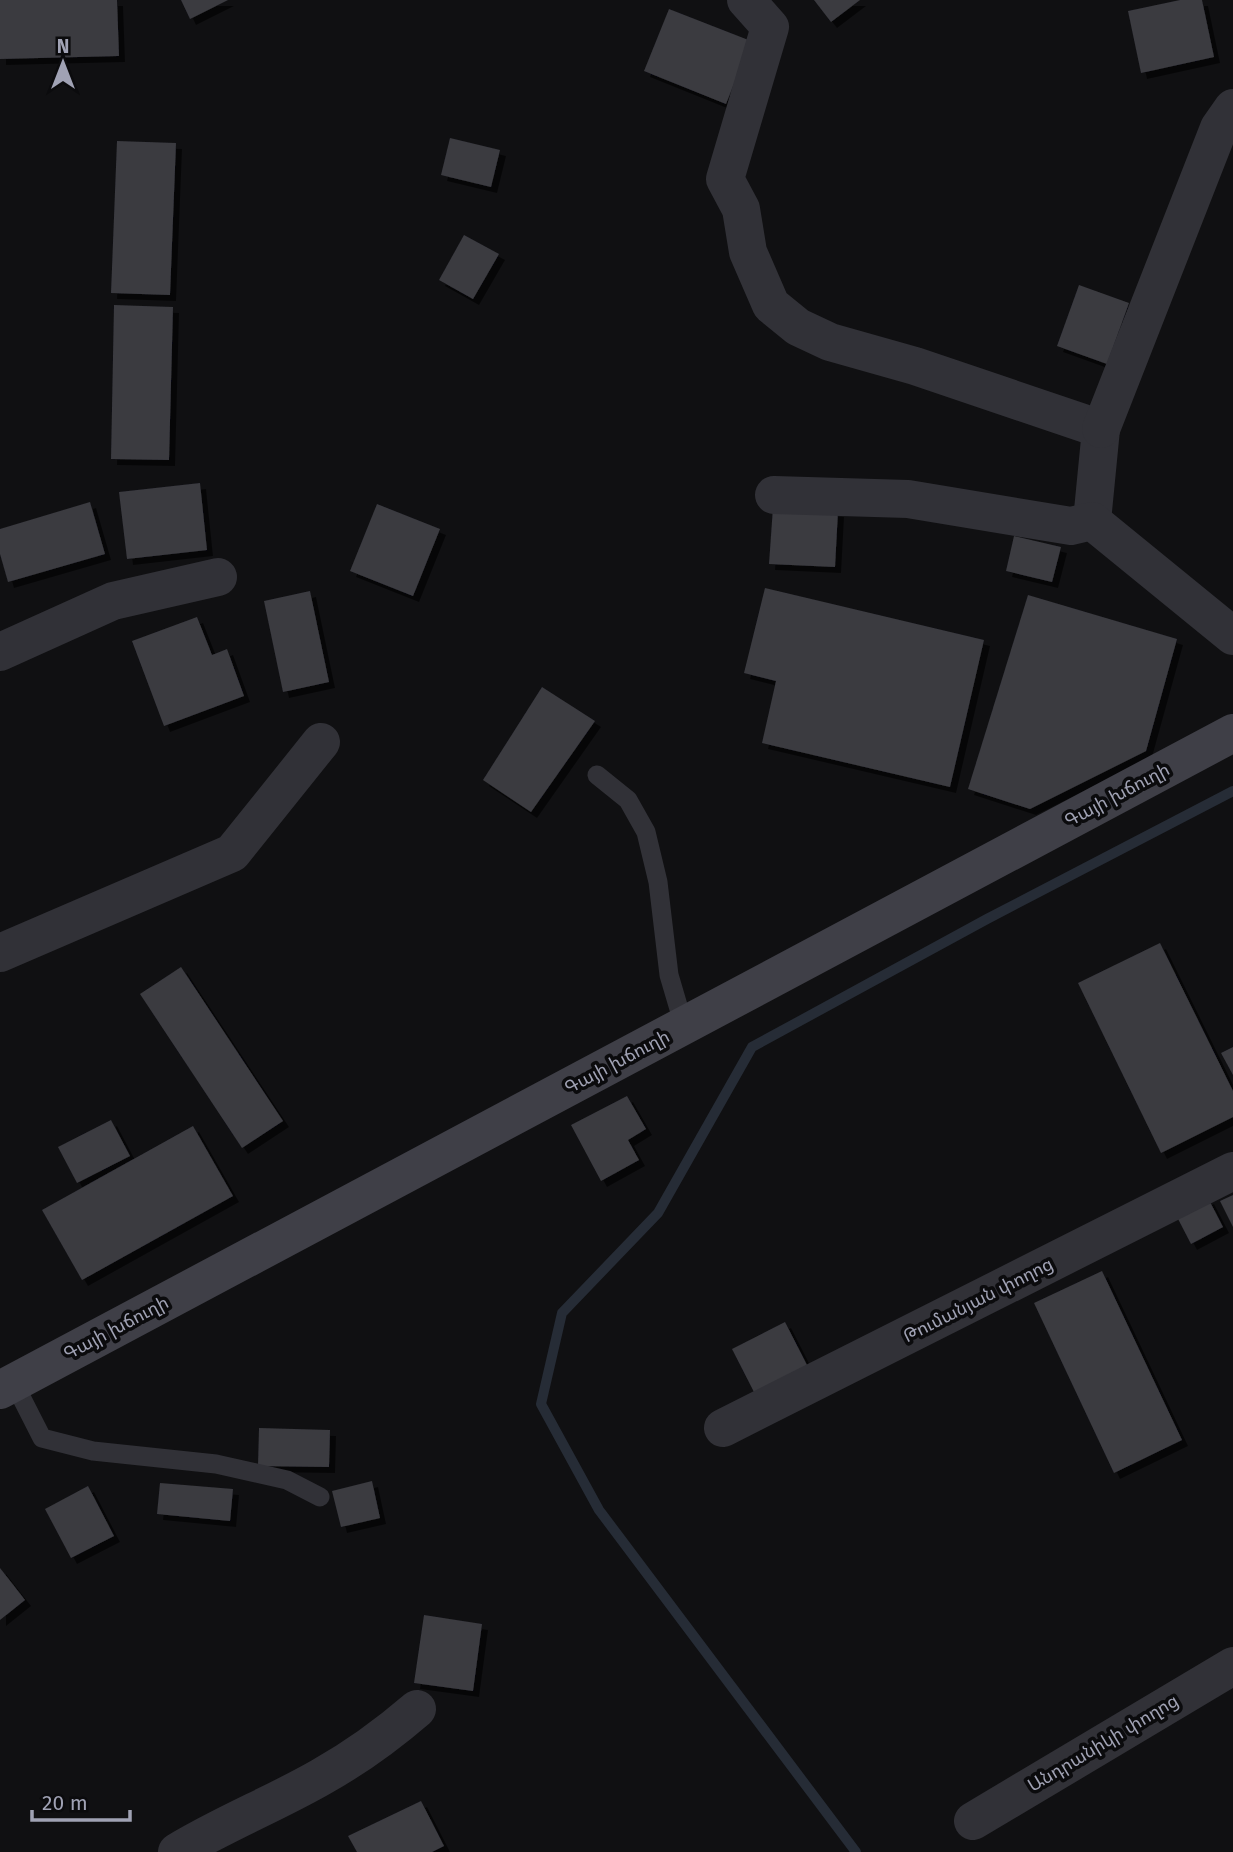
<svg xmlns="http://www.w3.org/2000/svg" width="1233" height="1852" font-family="'Fira Sans','Noto Sans Armenian',sans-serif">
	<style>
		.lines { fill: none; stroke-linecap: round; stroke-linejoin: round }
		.stream { stroke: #262c36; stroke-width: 10 }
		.building { fill: #3a3a40; filter: url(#shadow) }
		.service { stroke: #313137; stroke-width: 19 }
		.minor { stroke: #313137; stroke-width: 38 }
		.secondary { stroke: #3f3f47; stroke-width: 38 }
		.labels { text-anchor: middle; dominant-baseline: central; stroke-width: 7; stroke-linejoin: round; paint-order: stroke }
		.street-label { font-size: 18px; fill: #a0a2b4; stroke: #0b0b0d }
	</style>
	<defs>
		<filter id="shadow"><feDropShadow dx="6" dy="6" stdDeviation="0" flood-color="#0009"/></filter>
	</defs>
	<rect width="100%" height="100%" fill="#101012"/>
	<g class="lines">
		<!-- stream -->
		<path class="stream" d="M856,1852l-257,-342 -58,-106 21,-91 96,-100 94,-166 235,-128 246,-128"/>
	</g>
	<!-- building -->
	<g class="building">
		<path d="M0,0h117l2,56 -119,3z"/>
		<path d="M181,0h47l-38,19z"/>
		<path d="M814,0h46l-29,22z"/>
		<path d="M1180,0h22l12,57 -73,16 -13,-62z"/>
		<path d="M669,9l82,32 -25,63 -82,-33z"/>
		<path d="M450,138l50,12 -9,37 -50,-12z"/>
		<path d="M117,141l59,2 -6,152 -59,-2z"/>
		<path d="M464,235l35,19 -26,45 -34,-19z"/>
		<path d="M1079,285l50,18 -22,61 -50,-18z"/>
		<path d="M114,305l59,2 -4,153 -58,-1z"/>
		<path d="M200,483l7,67 -80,9 -8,-67z"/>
		<path d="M90,502l15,52 -97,28 -8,-28v-25z"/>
		<path d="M377,504l63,25 -27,67 -63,-25z"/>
		<path d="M773,507l65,4 -3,56 -66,-3z"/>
		<path d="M1014,536l47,11 -9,35 -46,-11z"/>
		<path d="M765,588l219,52 -34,147 -188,-44 14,-62 -32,-8z"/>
		<path d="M310,591l19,91 -46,10 -19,-91z"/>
		<path d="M1028,595l149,44 -31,112 -116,58 -62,-20z"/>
		<path d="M197,617l15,38 15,-6 17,47 -80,30 -32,-85z"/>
		<path d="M542,687l53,34 -64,91 -48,-32z"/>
		<path d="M1160,943l73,148v26l-72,36 -83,-170z"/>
		<path d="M181,967l102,154 -41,27 -102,-154z"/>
		<path d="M1233,1047v28l-12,-22z"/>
		<path d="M627,1096l19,33 -18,11 11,20 -38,21 -30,-56z"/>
		<path d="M111,1120l19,36 -53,27 -19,-36z"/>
		<path d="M193,1126l40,70 -151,84 -40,-70z"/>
		<path d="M1233,1195v32l-13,-26z"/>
		<path d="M1208,1198l15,29 -32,17 -15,-29z"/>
		<path d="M1102,1271l80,169 -68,33 -80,-170z"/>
		<path d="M785,1322l23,45 -53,27 -23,-45z"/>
		<path d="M259,1428l71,2 -1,37 -71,-1z"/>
		<path d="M372,1481l8,37 -39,9 -9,-36z"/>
		<path d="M160,1483l73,6 -3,32 -73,-7z"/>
		<path d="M88,1486l26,50 -43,22 -26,-49z"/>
		<path d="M0,1568l25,32 -25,20z"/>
		<path d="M424,1615l58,9 -9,67 -59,-8z"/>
		<path d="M421,1801l23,45 -12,6h-75l-9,-16z"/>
	</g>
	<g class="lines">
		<!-- service -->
		<g class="service">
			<path d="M597,775l31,25 18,32 12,50 11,93 15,51"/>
			<path d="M14,1383l28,55 51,13 123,13 71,16 33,17"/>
		</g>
		<!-- minor -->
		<g class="minor">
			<path d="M746,0l24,27 -45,152 16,30 7,43 23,53 27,22 32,15 85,24 186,63 -9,92"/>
			<path d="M1101,429l118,-301 14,-20"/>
			<path d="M774,495l134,4 163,27 21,-5 141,115"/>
			<path d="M0,652l113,-51 105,-24"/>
			<path d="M0,953l232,-100 89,-111"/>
			<path d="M723,1428l510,-257"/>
			<path d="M973,1821l260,-155"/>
			<path d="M177,1852c46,-28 97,-48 144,-75 34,-19 67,-43 96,-68"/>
		</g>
		<!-- secondary -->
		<path class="secondary" d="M0,1390l1233,-657"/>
	</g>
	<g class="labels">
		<!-- street labels -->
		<g class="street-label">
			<text transform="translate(1117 795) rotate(-28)">Գայի խճուղի</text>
			<text transform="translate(617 1062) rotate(-28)">Գայի խճուղի</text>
			<text transform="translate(978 1300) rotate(-27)">Թումանյան փողոց</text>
			<text transform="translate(116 1328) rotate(-28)">Գայի խճուղի</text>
			<text transform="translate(1103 1743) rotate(-31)">Անդրանիկի փողոց</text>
		</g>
	</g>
	<!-- north arrow -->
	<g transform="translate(63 63)" stroke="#0b0b0d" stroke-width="5" paint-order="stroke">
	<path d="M0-5L12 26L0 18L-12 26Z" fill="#a0a2b4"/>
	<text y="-10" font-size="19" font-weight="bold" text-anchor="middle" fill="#a0a2b4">N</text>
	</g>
	<!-- scale -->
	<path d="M32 1810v10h98v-10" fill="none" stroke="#a0a2b4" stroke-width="3.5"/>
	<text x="42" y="1810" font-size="21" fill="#a0a2b4" stroke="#0b0b0d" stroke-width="5" paint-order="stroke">20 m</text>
</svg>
